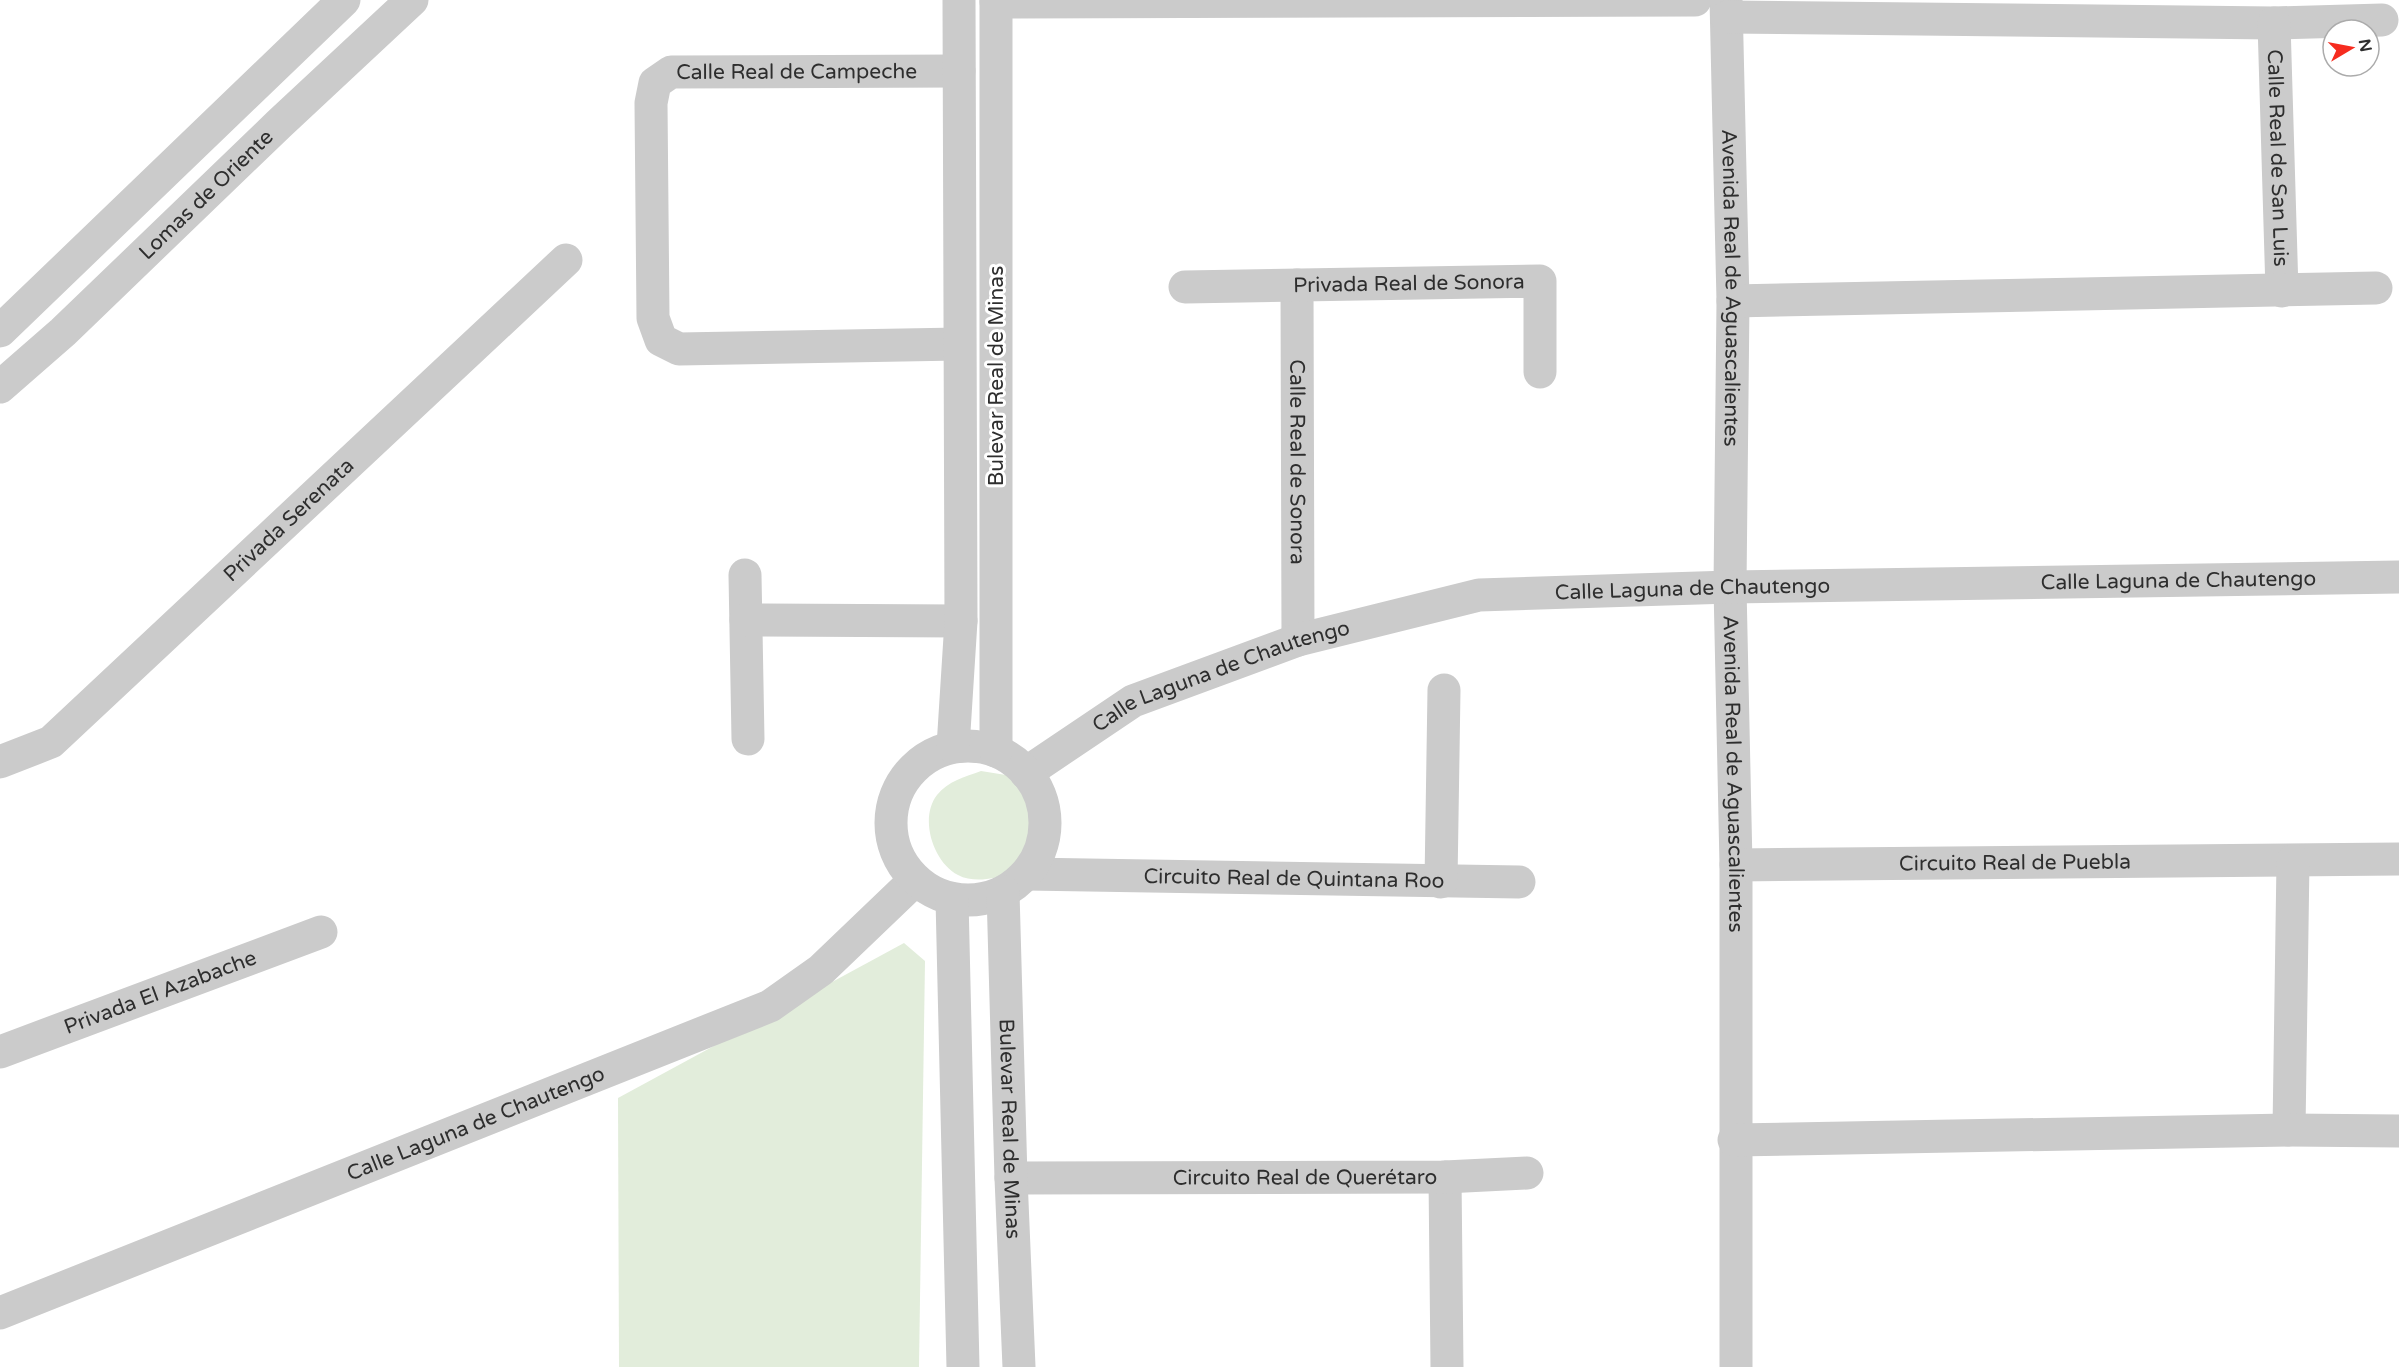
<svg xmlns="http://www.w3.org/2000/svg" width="2399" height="1367" font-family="'Varela Round',sans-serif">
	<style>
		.park { fill: #e2eddb }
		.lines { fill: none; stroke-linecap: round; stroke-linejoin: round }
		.minor { stroke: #cbcbcb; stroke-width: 33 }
		.tertiary { stroke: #cbcbcb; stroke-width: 33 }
		.labels { text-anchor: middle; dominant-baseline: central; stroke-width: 6; stroke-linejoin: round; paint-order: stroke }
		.street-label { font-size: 21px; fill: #2e2e2e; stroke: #fff }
	</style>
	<rect width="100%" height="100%" fill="#fff"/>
	<!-- park -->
	<g class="park">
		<path d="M981,771l31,5 19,12c3,10 7,21 9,31 3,21 -9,45 -28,55 -5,2 -12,2 -18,4 -11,2 -25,3 -36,-3 -25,-13 -39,-57 -21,-80 11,-14 28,-18 44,-24z"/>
		<path d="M904,943l21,18 -6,406h-300l-1,-269z"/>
	</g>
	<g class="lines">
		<!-- minor -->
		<g class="minor">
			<path id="s1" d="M1726,0l7,301 -3,286 6,278v502"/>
			<path d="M996,2l699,-2"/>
			<path d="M1727,17l547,6 108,-3"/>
			<path id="s2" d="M2274,23l8,268"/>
			<path id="s3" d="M1297,285l1,355"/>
			<path id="s4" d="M1185,287l355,-6v91"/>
			<path d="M1733,301l643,-13"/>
			<path id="s5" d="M959,344l-280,5 -18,-9 -8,-22 -2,-215 4,-20 16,-11 288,-1"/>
			<path d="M745,575l3,164"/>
			<path d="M746,620l215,1"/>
			<path id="s6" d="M0,762l51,-20 515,-482"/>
			<path id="s7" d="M1026,773l107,-72 165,-61 181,-45 251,-8 669,-10"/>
			<path id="s8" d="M1736,865l663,-6"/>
			<path id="s9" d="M1027,874l492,8"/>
			<path d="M1441,882l3,-192"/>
			<path id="s10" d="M0,1052l321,-120"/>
			<path d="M2289,1130l4,-269"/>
			<path d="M1734,1140l555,-10 110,1"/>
			<path d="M1445,1177l2,190"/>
			<path id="s11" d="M1011,1178l434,-1 82,-4"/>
			<path id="s12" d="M0,1313l770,-307 51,-36 94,-90"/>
		</g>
		<!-- tertiary -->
		<g class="tertiary">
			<path d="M0,331l344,-331"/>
			<path id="s13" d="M0,387l63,-55 216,-208 133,-124"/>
			<circle cx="968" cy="823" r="77"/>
			<path d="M953,747l8,-126 -2,-621"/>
			<path d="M996,751v-751"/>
			<path id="s14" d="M1003,892l8,286 8,189"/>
			<path d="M952,899l11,468"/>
		</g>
	</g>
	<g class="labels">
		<!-- street labels -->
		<g class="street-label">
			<text stroke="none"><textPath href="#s5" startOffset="704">Calle Real de Campeche</textPath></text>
			<text stroke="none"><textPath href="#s2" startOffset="135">Calle Real de San Luis</textPath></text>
			<text stroke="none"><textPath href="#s13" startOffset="282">Lomas de Oriente</textPath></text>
			<text stroke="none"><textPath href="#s4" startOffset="224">Privada Real de Sonora</textPath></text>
			<text stroke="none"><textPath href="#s1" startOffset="288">Avenida Real de Aguascalientes</textPath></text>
			<text transform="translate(996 376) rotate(-90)">Bulevar Real de Minas</text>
			<text stroke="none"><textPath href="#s3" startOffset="177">Calle Real de Sonora</textPath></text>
			<text stroke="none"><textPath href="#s6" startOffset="380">Privada Serenata</textPath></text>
			<text stroke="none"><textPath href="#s7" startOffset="1191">Calle Laguna de Chautengo</textPath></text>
			<text stroke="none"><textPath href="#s7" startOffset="705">Calle Laguna de Chautengo</textPath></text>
			<text stroke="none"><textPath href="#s7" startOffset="220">Calle Laguna de Chautengo</textPath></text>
			<text stroke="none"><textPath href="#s1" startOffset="774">Avenida Real de Aguascalientes</textPath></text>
			<text stroke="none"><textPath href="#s8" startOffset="279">Circuito Real de Puebla</textPath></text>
			<text stroke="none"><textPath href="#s9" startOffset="267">Circuito Real de Quintana Roo</textPath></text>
			<text stroke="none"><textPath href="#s10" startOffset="171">Privada El Azabache</textPath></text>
			<text stroke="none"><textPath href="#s12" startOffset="512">Calle Laguna de Chautengo</textPath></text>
			<text stroke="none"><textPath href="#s14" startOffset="237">Bulevar Real de Minas</textPath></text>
			<text stroke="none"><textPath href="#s11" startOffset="294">Circuito Real de Querétaro</textPath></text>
		</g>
	</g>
	<!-- north arrow -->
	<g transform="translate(2351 48) rotate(80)"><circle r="28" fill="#ffffff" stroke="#ababab" stroke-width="1.5"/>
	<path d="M0-4.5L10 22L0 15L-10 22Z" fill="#f62c1f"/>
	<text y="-9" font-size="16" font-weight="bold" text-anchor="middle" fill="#2e2e2e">N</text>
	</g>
</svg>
